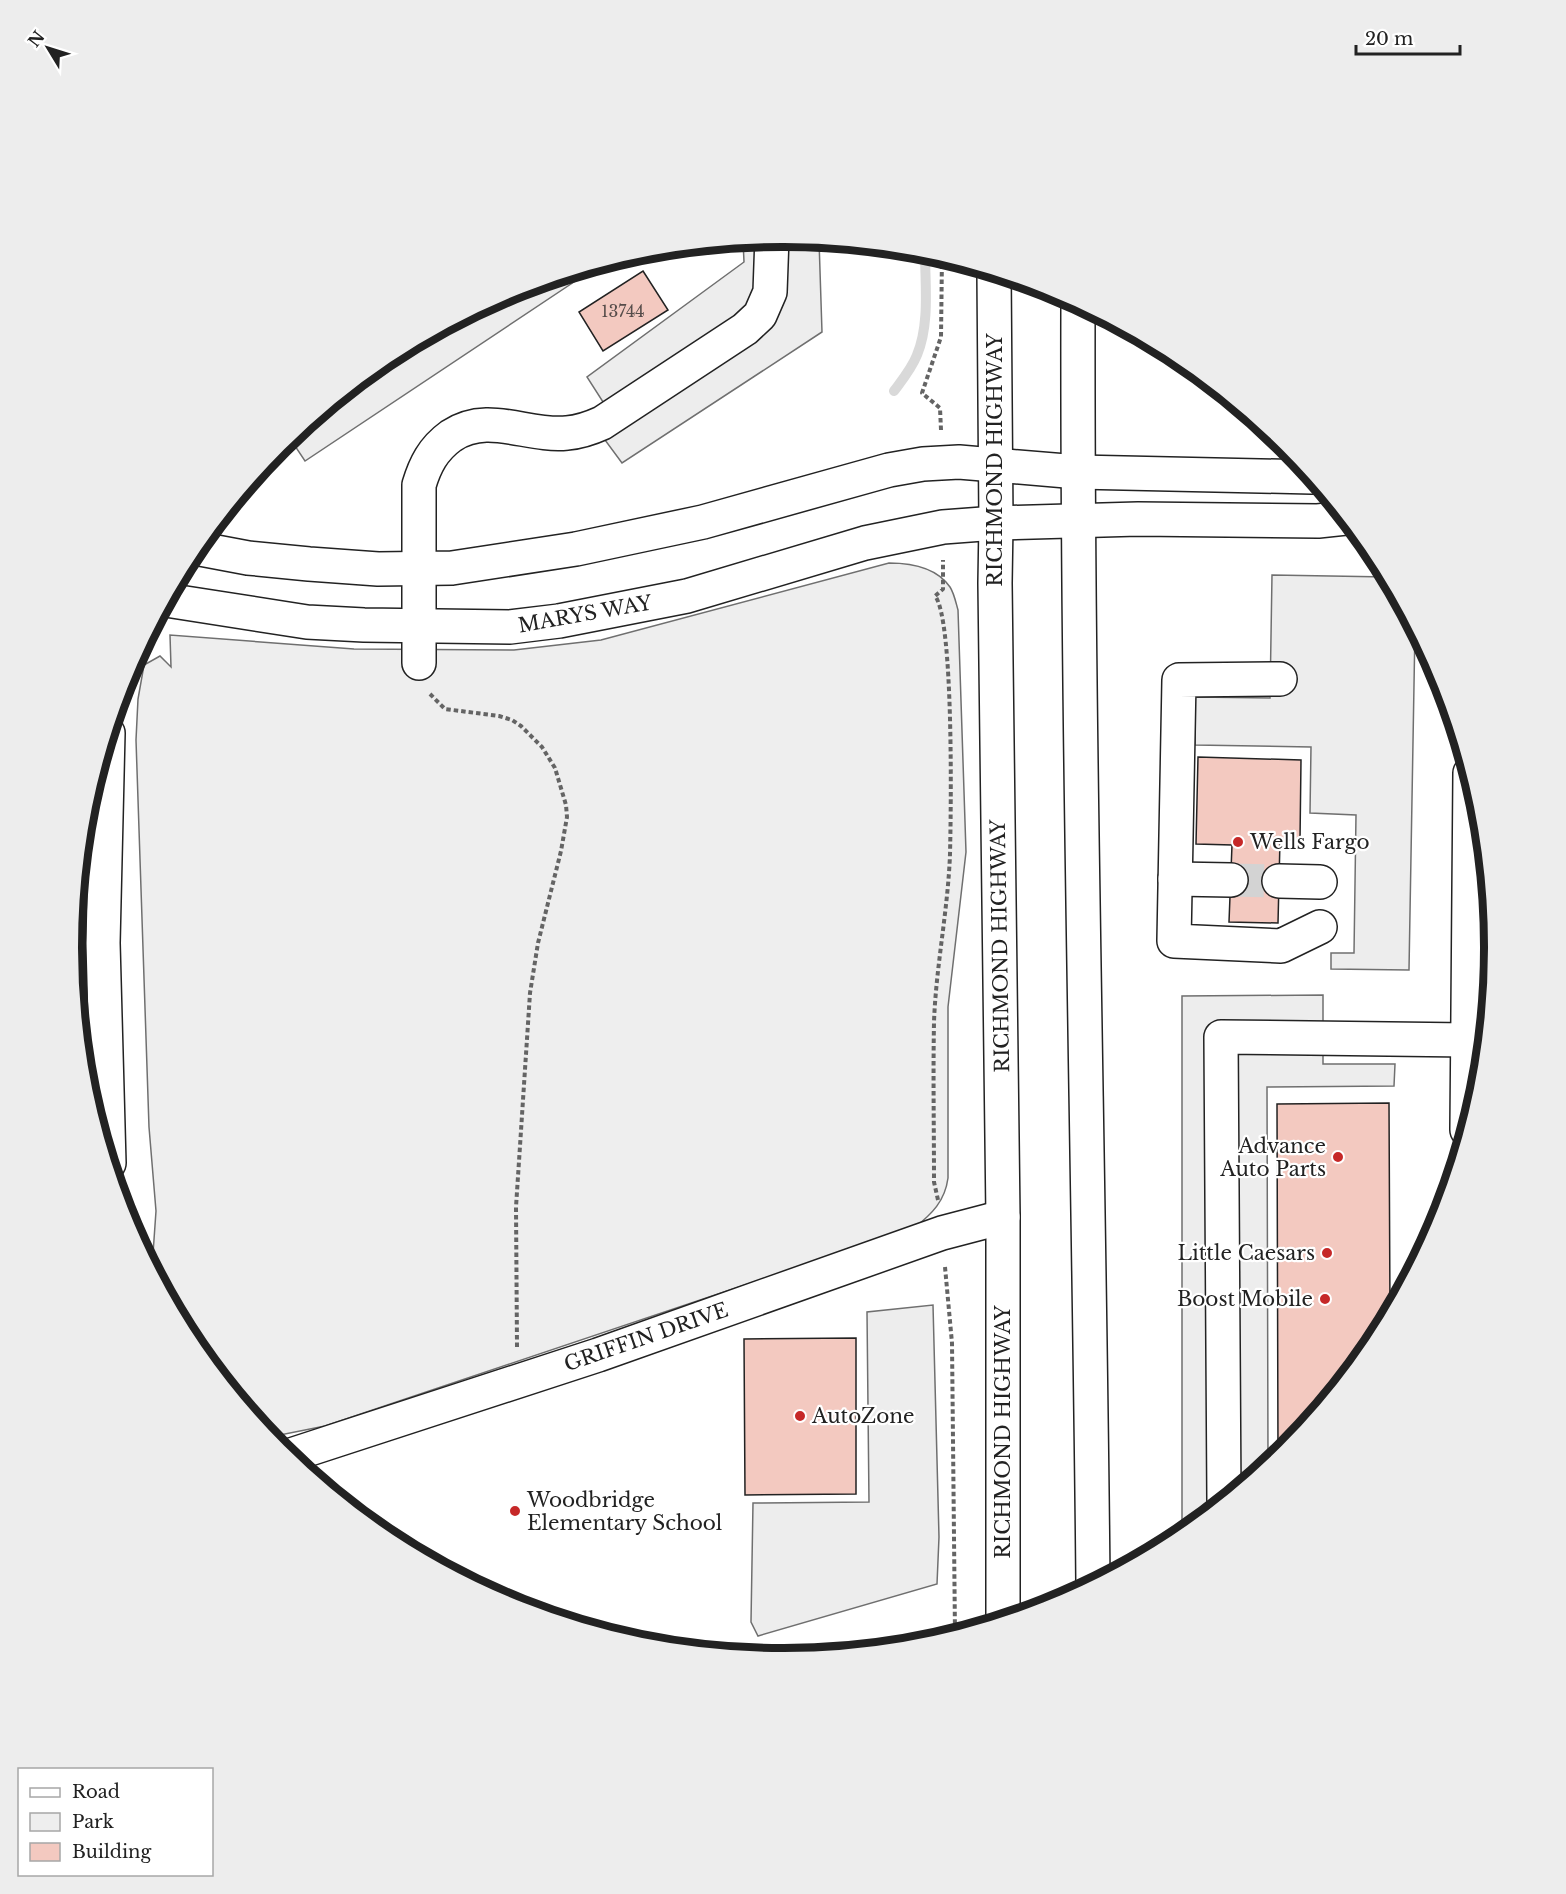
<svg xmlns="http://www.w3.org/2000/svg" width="1566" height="1894" font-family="'Libre Baskerville',serif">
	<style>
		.green { fill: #eee; stroke: #6f6f6f; stroke-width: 1.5 }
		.parking { fill: #ededed; stroke: #6f6f6f; stroke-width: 1.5 }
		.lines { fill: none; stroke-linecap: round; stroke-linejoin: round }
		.stream { stroke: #d9d9d9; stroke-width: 10 }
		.building { fill: #f3c9c0; stroke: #222; stroke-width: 1.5 }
		.minor-tunnel { stroke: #d3d3d3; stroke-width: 33; stroke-dasharray: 33 16; stroke-linecap: butt }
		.minor-casing { stroke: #222; stroke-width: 36 }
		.major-casing { stroke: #222; stroke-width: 36 }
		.path { stroke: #646464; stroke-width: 4; stroke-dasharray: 4.5 3; stroke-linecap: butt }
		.minor { stroke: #fff; stroke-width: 33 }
		.major { stroke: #fff; stroke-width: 33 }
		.poi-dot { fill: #c62828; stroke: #fff; stroke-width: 2 }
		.labels { text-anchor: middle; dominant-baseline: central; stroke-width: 4.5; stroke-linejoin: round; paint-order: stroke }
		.number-label { font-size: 16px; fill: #564c4a }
		.street-label { font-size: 20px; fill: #222; stroke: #fff }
		.poi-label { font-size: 20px; fill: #222; stroke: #fff; text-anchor: start }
		.rim { fill: none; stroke: #222; stroke-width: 8 }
	</style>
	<rect width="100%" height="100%" fill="#fff"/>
	<!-- green -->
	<path class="green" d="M889,563c22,0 47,4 61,24 4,6 6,16 8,23l8,242 -18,155v171c-3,23 -16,36 -34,50l-589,198 -55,11 -78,-95 -40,-74 4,-57 -7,-84 -13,-387 2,-41 6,-34 16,-9 11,11 -1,-32 184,14 160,1 87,-10z"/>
	<!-- parking -->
	<g class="parking">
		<path d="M783,236l36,4 3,92 -200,131 -17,-23 16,-10 -34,-53 157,-115 -1,-22z"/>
		<path d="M604,262l-299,199 -16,-24 99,-81 123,-66z"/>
		<path d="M1272,575l116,2 27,51 -6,342 -78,-1v-16h23l2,-138 -46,-2 1,-66 -116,-2v-48l75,1z"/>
		<path d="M1323,995v69h72l-1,22 -127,1 1,375h3l-89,73v-539z"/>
		<path d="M933,1305l6,232 -2,47 -179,52 -7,-14 2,-119 116,-1 -2,-190z"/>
	</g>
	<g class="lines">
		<!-- stream -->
		<path class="stream" d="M894,391c9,-12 18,-23 23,-36 13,-31 8,-71 8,-104"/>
	</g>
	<!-- building -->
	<g class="building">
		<path d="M643,271l25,39 -65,41 -24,-39z"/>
		<path d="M1198,757l103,3 -1,80h-20l-2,83 -49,-1 3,-77 -36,-1z"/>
		<path d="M1389,1103l1,210 -16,29 -88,108 -8,6 -1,-352z"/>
		<path d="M856,1338v156l-111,1 -1,-156z"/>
	</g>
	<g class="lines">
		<!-- minor-tunnel -->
		<path class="minor-tunnel" d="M1231,880l48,1"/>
		<!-- minor casing -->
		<g class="minor-casing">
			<g id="minor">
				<path d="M195,548l53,10 61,6 69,5 74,-1 124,-19 127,-27 186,-52 34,-6 36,-2 119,10 234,5"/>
				<path d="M166,600l141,22 57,3 146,2 49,-6 128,-25 178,-53 78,-16 53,-4 142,-4 180,2 28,-3"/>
				<path d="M419,663v-178c6,-20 14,-36 32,-49 37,-25 76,1 116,-3 13,-1 24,-5 35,-10l143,-94 15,-14 10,-23 2,-55"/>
				<path d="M1280,679l-101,1 -5,261 107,5 39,-19"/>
				<path d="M108,733l-5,210 6,220"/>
				<path d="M1175,879l56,1"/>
				<path d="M1279,881l41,1"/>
				<path d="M1467,1130l3,-357"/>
				<path d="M288,1456l310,-101 344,-122 61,-16"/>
				<path d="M1224,1500l-3,-463 247,3"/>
			</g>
		</g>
		<!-- major casing -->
		<g class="major-casing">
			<g id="major">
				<path d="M994,272l2,251 -1,60 8,634v403"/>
				<path d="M1078,303c-1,427 11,854 15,1280"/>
			</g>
		</g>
		<!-- path -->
		<g class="path">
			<path d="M941,430l-1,-22 -18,-15 19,-56 1,-81"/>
			<path d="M430,694l15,15 54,7 13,4 9,6 21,21 13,21 11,37 1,12 -6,34 -23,92 -8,50 -14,214 1,140"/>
			<path d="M938,1200l-4,-18c0,-54 -1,-107 0,-160 2,-56 14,-112 16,-168 1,-40 4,-235 -15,-258l8,-7v-29"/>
			<path d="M945,1267l7,76 3,291"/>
		</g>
		<!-- minor -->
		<use href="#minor" class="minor"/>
		<!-- major -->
		<use href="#major" class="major"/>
	</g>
	<!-- markers -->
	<g class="poi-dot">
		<circle cx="1238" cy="842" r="6"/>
		<circle cx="1338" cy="1157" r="6"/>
		<circle cx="1327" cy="1253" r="6"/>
		<circle cx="1325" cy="1299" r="6"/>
		<circle cx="800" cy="1416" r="6"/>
		<circle cx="515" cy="1511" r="6"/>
	</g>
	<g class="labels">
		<!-- number labels -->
		<g class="number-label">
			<text x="623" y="311">13744</text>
		</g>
		<!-- street labels -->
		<g class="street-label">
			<text transform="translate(995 460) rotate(-90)">RICHMOND HIGHWAY</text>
			<text transform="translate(585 614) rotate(-10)">MARYS WAY</text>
			<text transform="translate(1000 946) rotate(-91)">RICHMOND HIGHWAY</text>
			<text transform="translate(646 1337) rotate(-19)">GRIFFIN DRIVE</text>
			<text transform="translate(1003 1432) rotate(-90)">RICHMOND HIGHWAY</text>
		</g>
		<!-- poi labels -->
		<g class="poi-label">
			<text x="1250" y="842">Wells Fargo</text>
			<text x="1326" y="1146" text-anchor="end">Advance<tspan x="1326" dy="23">Auto Parts</tspan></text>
			<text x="1315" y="1253" text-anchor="end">Little Caesars</text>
			<text x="1313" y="1299" text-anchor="end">Boost Mobile</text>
			<text x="812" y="1416">AutoZone</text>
			<text x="527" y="1500">Woodbridge<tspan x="527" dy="23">Elementary School</tspan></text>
		</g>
	</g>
	<!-- crop -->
	<path d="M0 0H1566V1894H0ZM782 247H784A700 700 0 0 1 1484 947V948A700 700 0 0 1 784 1648H782A700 700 0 0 1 82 948V947A700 700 0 0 1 782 247Z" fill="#ededed" fill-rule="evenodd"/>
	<path class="rim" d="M782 247H784A700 700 0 0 1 1484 947V948A700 700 0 0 1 784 1648H782A700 700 0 0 1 82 948V947A700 700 0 0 1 782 247Z"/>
	<!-- legend -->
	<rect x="18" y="1768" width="195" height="108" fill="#ffffff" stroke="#a7a7a7" stroke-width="1.5"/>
	<rect x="30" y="1788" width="30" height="9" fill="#ffffff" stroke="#a7a7a7" stroke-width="1.5"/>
	<text x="72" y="1798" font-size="18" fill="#222222">Road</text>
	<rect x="30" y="1813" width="30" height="18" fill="#eeeeee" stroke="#a7a7a7" stroke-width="1.5"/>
	<text x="72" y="1828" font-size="18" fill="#222222">Park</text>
	<rect x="30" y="1843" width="30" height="18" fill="#f3c9c0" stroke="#a7a7a7" stroke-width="1.5"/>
	<text x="72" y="1858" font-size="18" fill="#222222">Building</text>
	<!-- north arrow -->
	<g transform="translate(48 48) rotate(308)" stroke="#ffffff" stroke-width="4.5" paint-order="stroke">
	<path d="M0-4.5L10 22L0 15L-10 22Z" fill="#222222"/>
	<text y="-9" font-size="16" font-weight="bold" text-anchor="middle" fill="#222222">N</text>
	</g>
	<!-- scale -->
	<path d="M1356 45v9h104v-9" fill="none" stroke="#222222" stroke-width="3"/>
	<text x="1365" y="45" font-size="18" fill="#222222" stroke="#ffffff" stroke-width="4.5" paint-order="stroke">20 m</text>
</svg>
